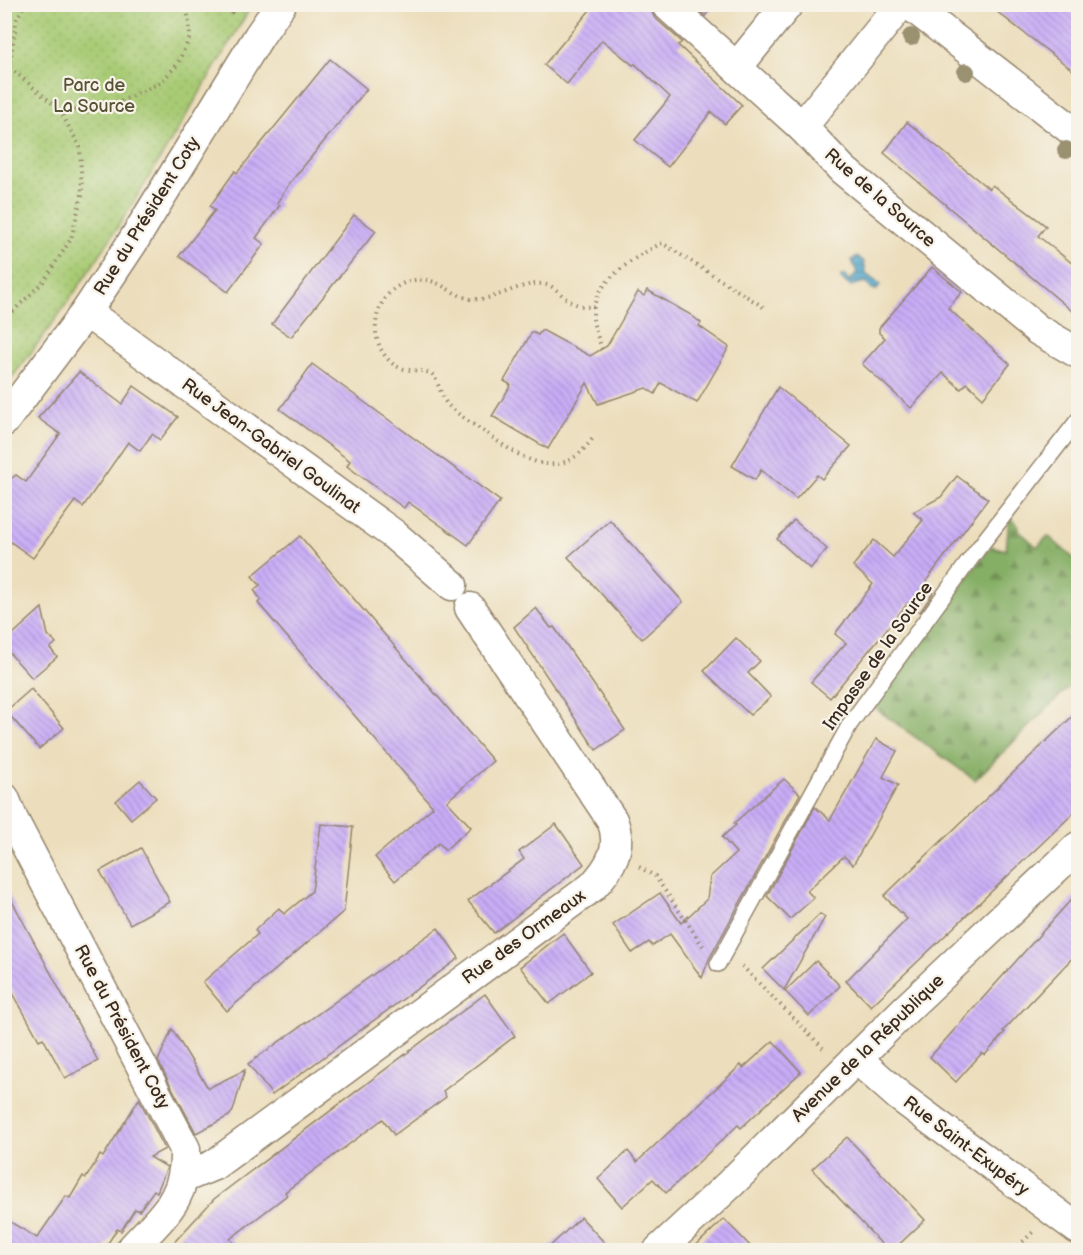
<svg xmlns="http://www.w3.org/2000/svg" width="1083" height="1255" font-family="'Balsamiq Sans',sans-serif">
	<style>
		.forest { fill: url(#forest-firs); stroke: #606c42; stroke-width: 1.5 }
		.park { fill: url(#park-dots); stroke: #727a49; stroke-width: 1.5 }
		.water { fill: url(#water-rules); stroke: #446874; stroke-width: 1.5 }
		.building { fill: url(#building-back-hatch) }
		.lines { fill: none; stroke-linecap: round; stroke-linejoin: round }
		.lane-casing { stroke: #94846d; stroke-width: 18 }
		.street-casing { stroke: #94846d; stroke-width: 33 }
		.path { stroke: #94846d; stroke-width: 4; stroke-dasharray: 1.5 4.5; stroke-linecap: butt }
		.lane { stroke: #fff; stroke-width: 15 }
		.street { stroke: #fff; stroke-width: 30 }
		.tree { fill: #9a9171 }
		.labels { text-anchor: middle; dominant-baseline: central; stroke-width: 4.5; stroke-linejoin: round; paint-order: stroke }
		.park-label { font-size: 18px; fill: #565234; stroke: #f7f3e8 }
		.street-label { font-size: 18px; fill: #3b2a1e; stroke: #f7f3e8 }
	</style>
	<defs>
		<pattern id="forest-firs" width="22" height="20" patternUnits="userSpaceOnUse" patternTransform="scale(1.5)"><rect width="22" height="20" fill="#86af66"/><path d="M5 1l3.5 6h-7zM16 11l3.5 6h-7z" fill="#6f8f53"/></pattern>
		<pattern id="park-dots" width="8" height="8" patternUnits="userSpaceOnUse" patternTransform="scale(1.5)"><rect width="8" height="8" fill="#a8cb74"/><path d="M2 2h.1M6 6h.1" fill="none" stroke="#92ae64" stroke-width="1.8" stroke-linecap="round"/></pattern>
		<pattern id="water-rules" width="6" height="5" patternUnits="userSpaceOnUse" patternTransform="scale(1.5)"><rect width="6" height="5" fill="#4ea6cb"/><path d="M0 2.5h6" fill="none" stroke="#4287a4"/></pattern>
		<pattern id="building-back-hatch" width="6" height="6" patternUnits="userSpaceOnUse" patternTransform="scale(1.5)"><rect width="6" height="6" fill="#c9adf8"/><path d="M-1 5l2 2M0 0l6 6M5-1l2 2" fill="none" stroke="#a48dc8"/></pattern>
	</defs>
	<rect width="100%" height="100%" fill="#f7f3e8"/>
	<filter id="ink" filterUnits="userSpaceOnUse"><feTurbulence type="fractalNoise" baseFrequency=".0167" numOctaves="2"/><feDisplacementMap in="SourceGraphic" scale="12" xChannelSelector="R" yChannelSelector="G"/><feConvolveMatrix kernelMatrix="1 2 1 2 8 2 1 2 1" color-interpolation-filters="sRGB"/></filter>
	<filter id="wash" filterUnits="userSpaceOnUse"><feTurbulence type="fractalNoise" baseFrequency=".008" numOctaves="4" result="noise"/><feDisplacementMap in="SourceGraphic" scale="24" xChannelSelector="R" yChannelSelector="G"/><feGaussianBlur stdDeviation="1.35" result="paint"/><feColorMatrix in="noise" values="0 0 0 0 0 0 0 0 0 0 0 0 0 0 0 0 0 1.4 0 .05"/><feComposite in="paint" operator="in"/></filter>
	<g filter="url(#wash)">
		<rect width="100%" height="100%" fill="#ecdebc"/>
		<!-- forest -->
		<path class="forest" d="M1009,517l10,9 -2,3 20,18 11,-11 30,26v116l-103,102 -103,-74 119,-160 15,4z"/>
		<!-- park -->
		<path class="park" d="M5,4l247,1c-78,130 -152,263 -247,381z"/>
		<!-- water -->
		<path class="water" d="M857,256l7,6 2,12 14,10 -3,6 -6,-1 -5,-7 -16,4 -9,-7v-3h4l5,5 7,-8 -5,-13z"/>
		<g id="blocks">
			<!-- building -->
			<g class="building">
				<path d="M595,4h54l5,13 28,25 -4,3 64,60 -17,19 -14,-12 -43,55 -33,-27 35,-43 -35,-33 -2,1 -31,-25 -35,44 -23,-19z"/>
				<path d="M692,4h23l-10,12z"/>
				<path d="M987,4h91v70l-37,-28z"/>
				<path d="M330,59l37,30 -78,95 -12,19 3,2 -24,33 8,6 -36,48 -49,-36 36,-46 -5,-4 25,-35 2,2z"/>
				<path d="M907,122l82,67 3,-4 54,41 -8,10 40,32v48l-194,-163z"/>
				<path d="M354,215l22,16 -85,106 -19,-13z"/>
				<path d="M932,267l30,25 -14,16 62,56 -27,34 -16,-15 -6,6 -18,-16 -32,35 -49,-44 23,-26 -6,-5v-5z"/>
				<path d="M647,290l44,25 10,8 -2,3 30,21 -32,56 -36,-20 -6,11 -9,-6 -48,16 -11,-21 -39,66 -56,-33 19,-31 -7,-4 28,-49 6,3 4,-5 48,26 17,-10 31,-54 6,4z"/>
				<path d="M312,364l188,137 -32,44 -60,-43 -4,6 -57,-42 3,-5 -70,-52z"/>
				<path d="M79,372l43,32 12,-18 44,31 -18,23 -8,-6 -12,17 -12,-9 -45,65 -8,-6 -42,57 -29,-21v-53l12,-9 10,7 34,-48 -22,-16z"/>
				<path d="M778,387l73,59 -29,33 -5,-4 -21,24 -35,-29 -6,10 -23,-14z"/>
				<path d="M957,476l31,23 -62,82 7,12 -13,19 -12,-9 -78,95 -19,-16 35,-39 -11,-9 38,-50 -20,-18 21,-26 19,17 30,-37 -10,-8 28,-15z"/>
				<path d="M610,520l73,82 -41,37 -74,-82z"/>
				<path d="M794,520l33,29 -17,20 -33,-30z"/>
				<path d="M300,536l193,225 -46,40 24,26 -26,23 -6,-7 -44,38 -20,-24 58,-50 -175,-204 3,-3 -7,-10 6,-5 -8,-9z"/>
				<path d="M42,608l6,27 8,8 -6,5 7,9 -25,21 -28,-31v-5z"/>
				<path d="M536,608l15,20 3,-1 71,103 -29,20 -82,-123z"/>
				<path d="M736,638l24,23 -12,12 23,24 -21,18 -46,-44z"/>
				<path d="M31,689l33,39 -25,21 -33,-38z"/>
				<path d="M1078,711v98l-207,197 -25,-25 61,-62 -23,-23z"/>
				<path d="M876,739l21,12 -14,26 15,8 -45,80 -9,-9 -37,35 7,7 -24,21 -23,-23 48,-89 15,13z"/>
				<path d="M784,779l16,15 -91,165 -7,19 -32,-44 -18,12 -3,-4 -17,11 -19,-28 47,-32 21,30 26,-24 3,-22 26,-24 -14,-16 14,-12 -2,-2z"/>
				<path d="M140,780l16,18 -25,21 -15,-18z"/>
				<path d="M321,824l32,3 -9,84 -117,100 -24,-29 55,-48 -3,-4 24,-22 5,6 28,-23z"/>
				<path d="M556,824l28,40 -90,69 -26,-32 56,-42 -5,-7z"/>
				<path d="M141,848l29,54 -40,22 -30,-53z"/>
				<path d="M4,886l94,175 -33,17 -22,-40 -4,2 -35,-63z"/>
				<path d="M1078,892v60l-75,79 2,1 -20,23 -3,-2 -26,29 -26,-25z"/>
				<path d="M820,914l5,3 -41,73 -21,-21z"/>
				<path d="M438,928l21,30 -187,137 -24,-31z"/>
				<path d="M563,933l28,39 -42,32 -29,-37z"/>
				<path d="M816,961l24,25 -31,30 -24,-25z"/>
				<path d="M485,994l30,42 -72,55 3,6 -52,38 -11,-16 -98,73 2,3 -57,44 13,12h-77l48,-52z"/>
				<path d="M172,1029l36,59 37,-18 -12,41 -4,5 -33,17 -38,-72z"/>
				<path d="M773,1041l28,31 -60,56 -3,-3 -72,68 -13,-14 -31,28 -24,-28 30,-28 9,11 104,-97 2,3z"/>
				<path d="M139,1099l26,50 -15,8 17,10 -10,25 -3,-2 -15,21 -4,-2 -14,22 -4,-2 -14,22h-99v-33l33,20 29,-42 4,2 13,-22 3,2 14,-23 3,2z"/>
				<path d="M847,1137l78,83 -33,31h-4l-76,-82z"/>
				<path d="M581,1217l31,34h-67z"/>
				<path d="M724,1219l31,32h-65z"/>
			</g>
		</g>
	</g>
	<g filter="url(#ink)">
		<use href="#blocks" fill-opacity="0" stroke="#94846d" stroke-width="1.5"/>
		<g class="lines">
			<!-- lane casing -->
			<g class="lane-casing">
				<path id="lane" d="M718,964l132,-240 127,-174 101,-130"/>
			</g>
			<!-- street casing -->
			<g class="street-casing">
				<g id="street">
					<path d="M666,4l136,123 41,43 195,160 40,23"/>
					<path d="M909,4l169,131"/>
					<path d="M737,67l51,-63"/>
					<path d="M802,127l99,-123"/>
					<path d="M86,312l307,222 59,51"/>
					<path d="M4,421l82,-109 46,-69 127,-207 22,-32"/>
					<path d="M4,798l9,22 172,329c2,51 -23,66 -54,101"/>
					<path d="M856,1058l43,38 179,133"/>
					<path d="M185,1177l29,-12 378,-278c19,-20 31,-40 20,-67l-142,-212"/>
					<path d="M659,1250l71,-66 176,-175 172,-162"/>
				</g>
			</g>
			<!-- path -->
			<g class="path">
				<path d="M223,4l13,12"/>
				<path d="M4,67h5l50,42"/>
				<path d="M9,67l8,-49 8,-14"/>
				<path d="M4,320l39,-38 28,-43 11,-45 -2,-47 -21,-38 29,3 27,-8 45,-21 17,-18 13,-28 -3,-33"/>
				<path d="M602,349c-3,-10 -9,-22 -9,-32 -1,-36 43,-60 69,-74l103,65"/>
				<path d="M592,439c-32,46 -70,20 -106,-6 -12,-8 -26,-17 -37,-27 -9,-9 -9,-23 -17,-32 -12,-6 -27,-1 -39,-10 -31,-25 -18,-79 23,-84 23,-3 34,15 55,19 23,3 48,-17 71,-15 21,2 19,23 52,23"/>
				<path d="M639,867l16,9 48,70"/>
				<path d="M742,966l81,82"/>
				<path d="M1014,1250l19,-18"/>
			</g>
			<!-- lane -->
			<use href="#lane" class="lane"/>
			<!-- street -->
			<use href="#street" class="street"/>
		</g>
		<!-- trees -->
		<g class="tree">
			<circle cx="911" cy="37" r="9"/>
			<circle cx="966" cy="72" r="9"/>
			<circle cx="1066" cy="150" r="9"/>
		</g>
	</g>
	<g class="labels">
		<!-- park labels -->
		<g class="park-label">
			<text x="94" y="85">Parc de<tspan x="94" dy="21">La Source</tspan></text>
		</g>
		<!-- street labels -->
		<g class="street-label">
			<text transform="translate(880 198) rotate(41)">Rue de la Source</text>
			<text transform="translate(147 216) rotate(-58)">Rue du Président Coty</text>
			<text transform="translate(271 446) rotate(36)">Rue Jean-Gabriel Goulinat</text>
			<text transform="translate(878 656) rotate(-55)">Impasse de la Source</text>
			<text transform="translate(524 937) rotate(-36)">Rue des Ormeaux</text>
			<text transform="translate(122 1027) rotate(62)">Rue du Président Coty</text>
			<text transform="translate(868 1048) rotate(-44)">Avenue de la République</text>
			<text transform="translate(966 1146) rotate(37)">Rue Saint-Exupéry</text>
		</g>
	</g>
	<!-- margin -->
	<rect width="1083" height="1255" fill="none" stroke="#f7f3e8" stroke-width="24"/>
</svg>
